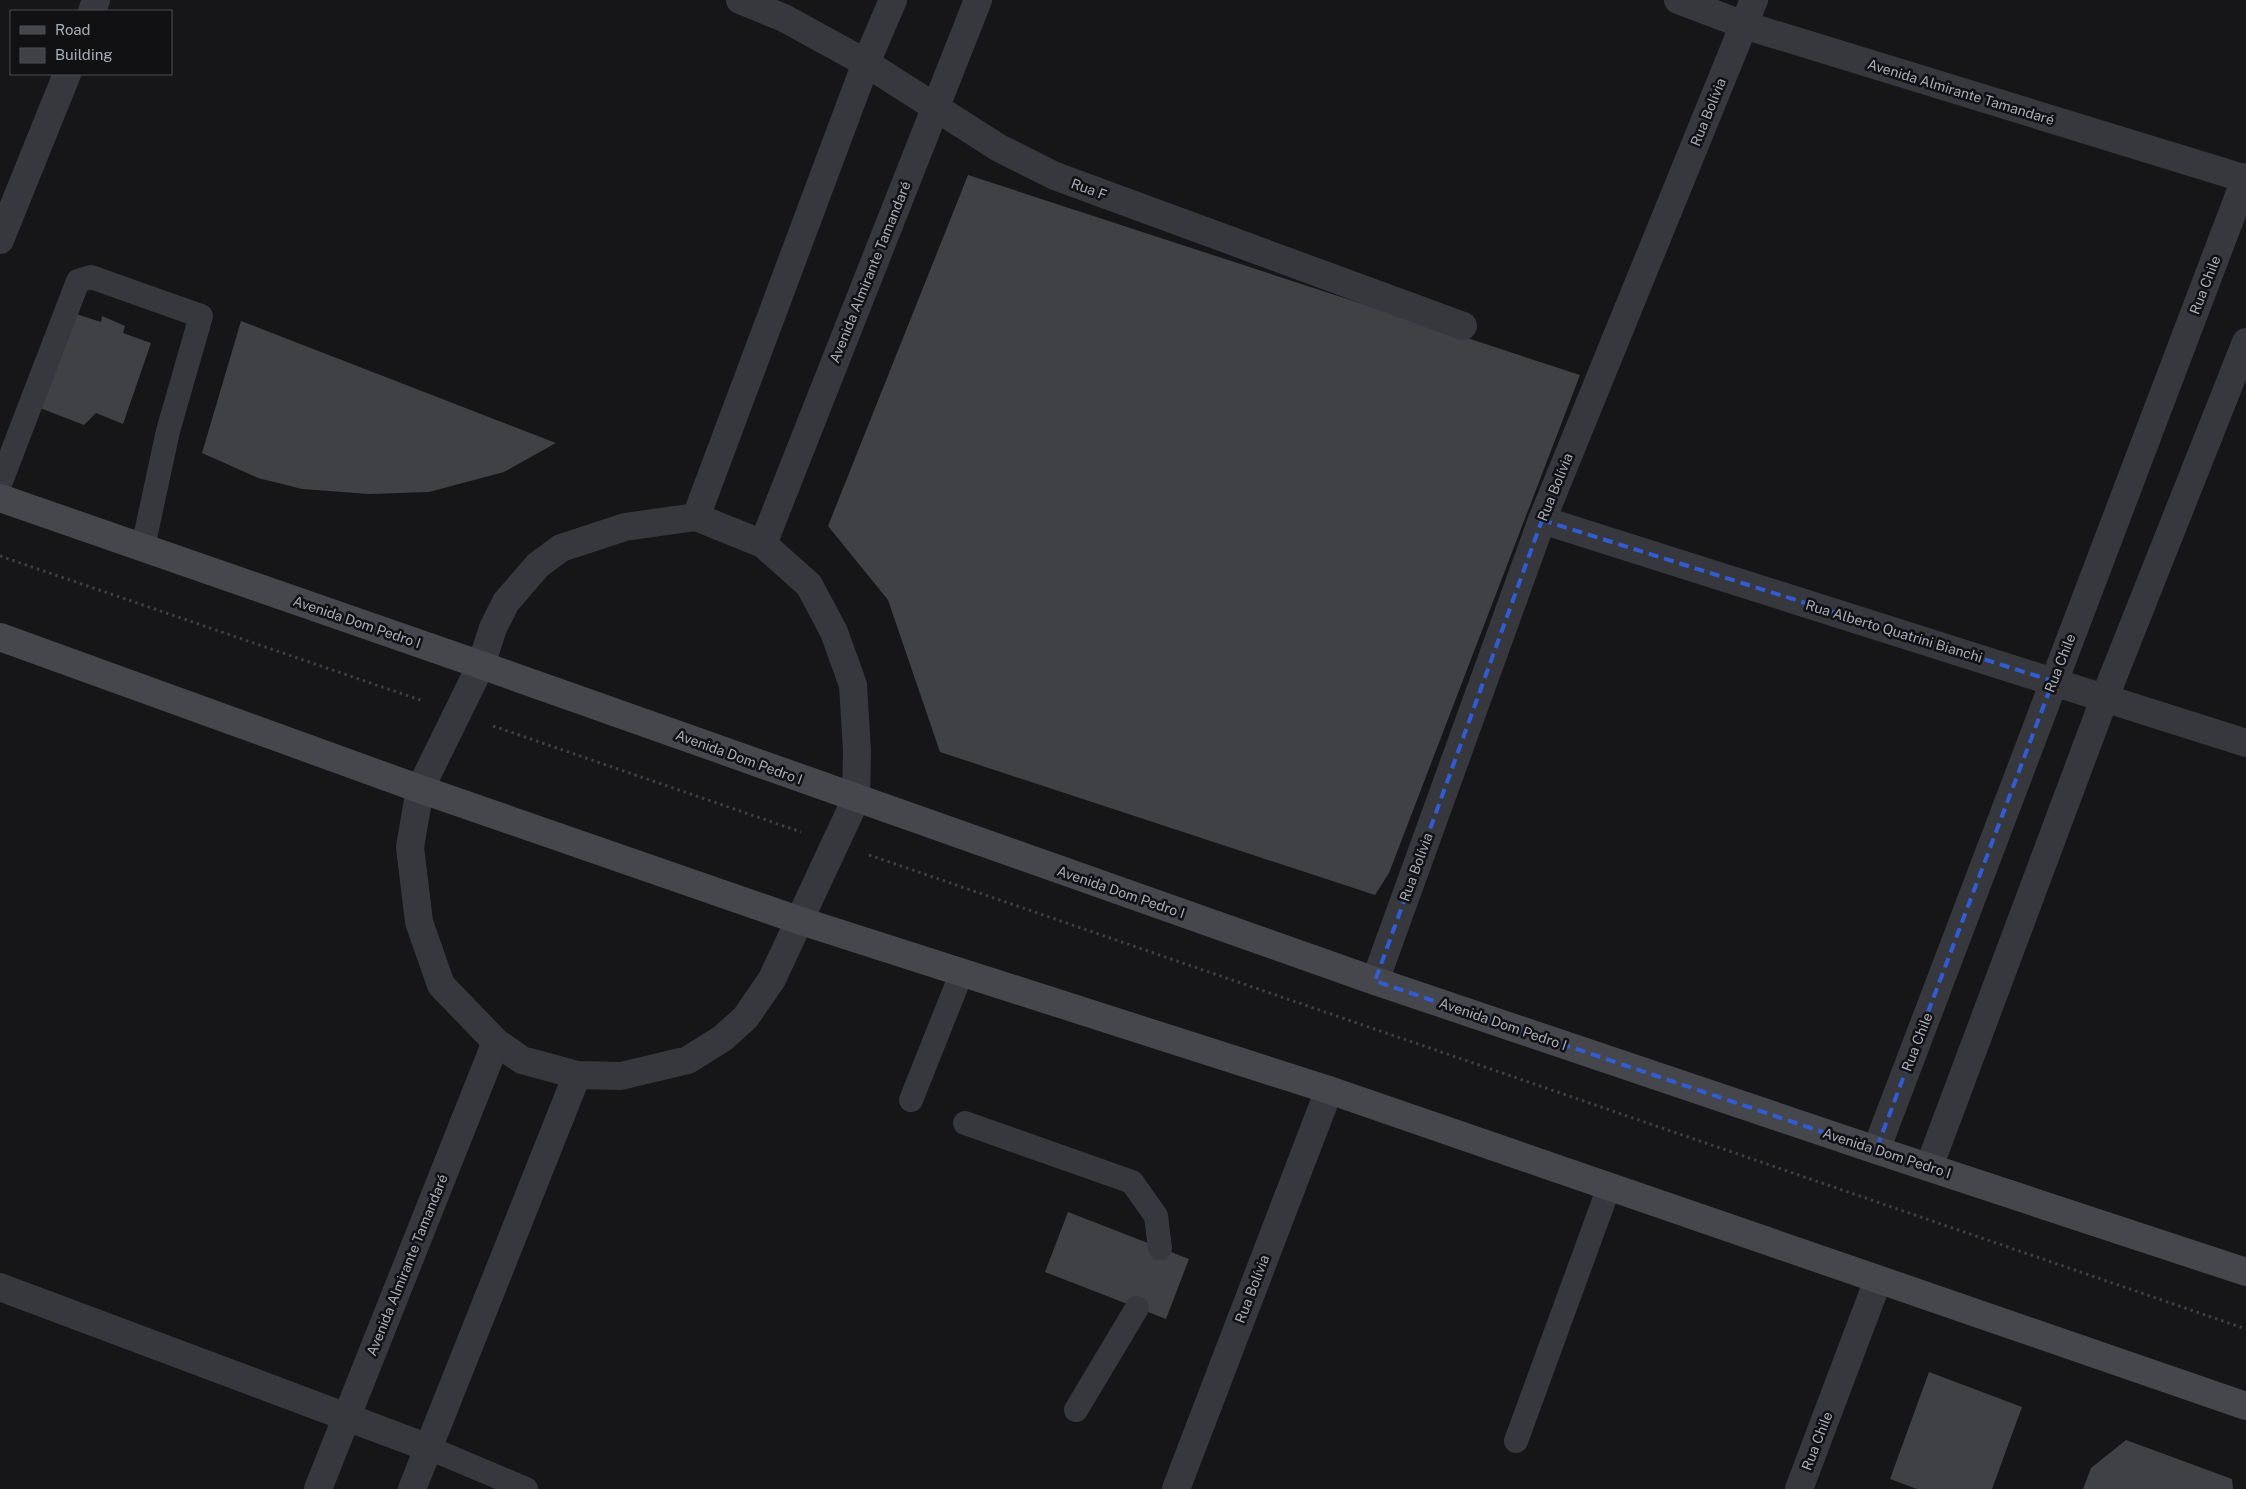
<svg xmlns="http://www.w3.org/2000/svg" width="2246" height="1489" font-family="'Public Sans',sans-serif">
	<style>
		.building { fill: #404145 }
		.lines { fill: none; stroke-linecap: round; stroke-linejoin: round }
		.path { stroke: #3d3f44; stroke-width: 3; stroke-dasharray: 2.5 4; stroke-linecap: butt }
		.service { stroke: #37383d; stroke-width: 24 }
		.minor { stroke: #37383d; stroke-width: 28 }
		.tertiary { stroke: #37383d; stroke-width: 28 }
		.secondary { stroke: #45474d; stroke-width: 28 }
		.marked { fill: none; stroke: #325cd3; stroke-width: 4; stroke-dasharray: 10 6; stroke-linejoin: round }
		.labels { text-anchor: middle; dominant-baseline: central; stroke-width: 5; stroke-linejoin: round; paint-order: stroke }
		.street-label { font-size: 14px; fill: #a8adb8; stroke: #111113 }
	</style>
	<rect width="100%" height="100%" fill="#161618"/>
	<!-- building -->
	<g class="building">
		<path d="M968,175l612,200 -191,498 -14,22 -435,-143 -52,-152 -60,-74z"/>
		<path d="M73,313l28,9 1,-6 23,10 -2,7 28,10 -28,81 -27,-11 -12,12 -44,-17z"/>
		<path d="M241,321l315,122 -52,29 -75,20 -60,2 -67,-5 -44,-11 -56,-25z"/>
		<path d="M1068,1212l121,47 -23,60 -121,-47z"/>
		<path d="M1929,1372l93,35 -30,82h-75l-27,-10z"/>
		<path d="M2126,1440l106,39 1,10h-150l8,-21z"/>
	</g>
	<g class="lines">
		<!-- path -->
		<g class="path">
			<path d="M0,556l423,145"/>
			<path d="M493,726l308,106"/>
			<path d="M869,855l1377,474"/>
		</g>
		<!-- service -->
		<g class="service">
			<path d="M0,484l78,-203 13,-4 110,39 -33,115 -25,116"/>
			<path d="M911,1100l51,-128"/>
			<path d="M965,1123l167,59 24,34 4,32"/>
			<path d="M1076,1410l61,-102"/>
			<path d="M1516,1441l93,-254"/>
			<path d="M429,1448l97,41"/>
		</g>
		<!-- minor -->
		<g class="minor">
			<path d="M740,0l44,18 82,45 133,85 56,28 408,150"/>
			<path d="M1678,0l66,25 502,154"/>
			<path d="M92,11l4,-11"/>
			<path d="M0,240l67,-166"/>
			<path d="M696,517l67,27 46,41 25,47 19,53 4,66 -1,48 -84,180 -26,38 -23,21 -35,22 -67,16 -44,-1 -55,-15 -26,-18 -55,-57 -22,-63 -9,-75 10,-58 61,-124 12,-37 13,-26 32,-37 23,-17 64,-21z"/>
			<path d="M696,517l170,-454 27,-63"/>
			<path d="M1542,520l704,223"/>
			<path d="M763,544l215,-544"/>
			<path d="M1375,981l167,-461 212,-520"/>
			<path d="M0,1287l429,161"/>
			<path d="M318,1489l178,-447"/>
			<path d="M412,1489l165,-414"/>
			<path d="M1176,1489l153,-399"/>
			<path d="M1799,1489l79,-209"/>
		</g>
		<!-- tertiary -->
		<g class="tertiary">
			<path d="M1876,1150l370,-973"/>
			<path d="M1929,1167l176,-470 141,-355"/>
		</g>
		<!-- secondary -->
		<g class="secondary">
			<path d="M0,498l481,167 894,316 501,169 370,122"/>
			<path d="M0,637l420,152 378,131 531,170 917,316"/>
		</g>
	</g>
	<!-- marked area -->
	<path class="marked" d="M1542,520l511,161 -177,469 -501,-169z"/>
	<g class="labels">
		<!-- street labels -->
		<g class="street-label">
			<text transform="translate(1961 92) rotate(17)">Avenida Almirante Tamandaré</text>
			<text transform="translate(1708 112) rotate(-68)">Rua Bolívia</text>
			<text transform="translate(1089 189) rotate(20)">Rua F</text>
			<text transform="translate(870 272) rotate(-68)">Avenida Almirante Tamandaré</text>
			<text transform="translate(2205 285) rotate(-69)">Rua Chile</text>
			<text transform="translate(1555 487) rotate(-68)">Rua Bolívia</text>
			<text transform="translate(357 622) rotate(19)">Avenida Dom Pedro I</text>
			<text transform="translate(1894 631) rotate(17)">Rua Alberto Quatrini Bianchi</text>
			<text transform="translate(2060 663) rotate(-69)">Rua Chile</text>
			<text transform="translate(739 757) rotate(20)">Avenida Dom Pedro I</text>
			<text transform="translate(1416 867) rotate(-70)">Rua Bolívia</text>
			<text transform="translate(1121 892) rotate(19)">Avenida Dom Pedro I</text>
			<text transform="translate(1503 1024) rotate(19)">Avenida Dom Pedro I</text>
			<text transform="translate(1917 1042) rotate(-69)">Rua Chile</text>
			<text transform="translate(1887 1153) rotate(18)">Avenida Dom Pedro I</text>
			<text transform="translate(407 1265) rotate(-68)">Avenida Almirante Tamandaré</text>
			<text transform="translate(1252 1289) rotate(-69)">Rua Bolívia</text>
			<text transform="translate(1817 1441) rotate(-69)">Rua Chile</text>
		</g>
	</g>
	<!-- legend -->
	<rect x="10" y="10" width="162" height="65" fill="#111113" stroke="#4d4f55"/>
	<rect x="20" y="26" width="25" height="8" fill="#45474d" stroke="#4d4f55"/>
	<text x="55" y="35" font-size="15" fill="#a8adb8">Road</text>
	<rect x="20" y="48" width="25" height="15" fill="#404145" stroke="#4d4f55"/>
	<text x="55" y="60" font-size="15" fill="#a8adb8">Building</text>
</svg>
